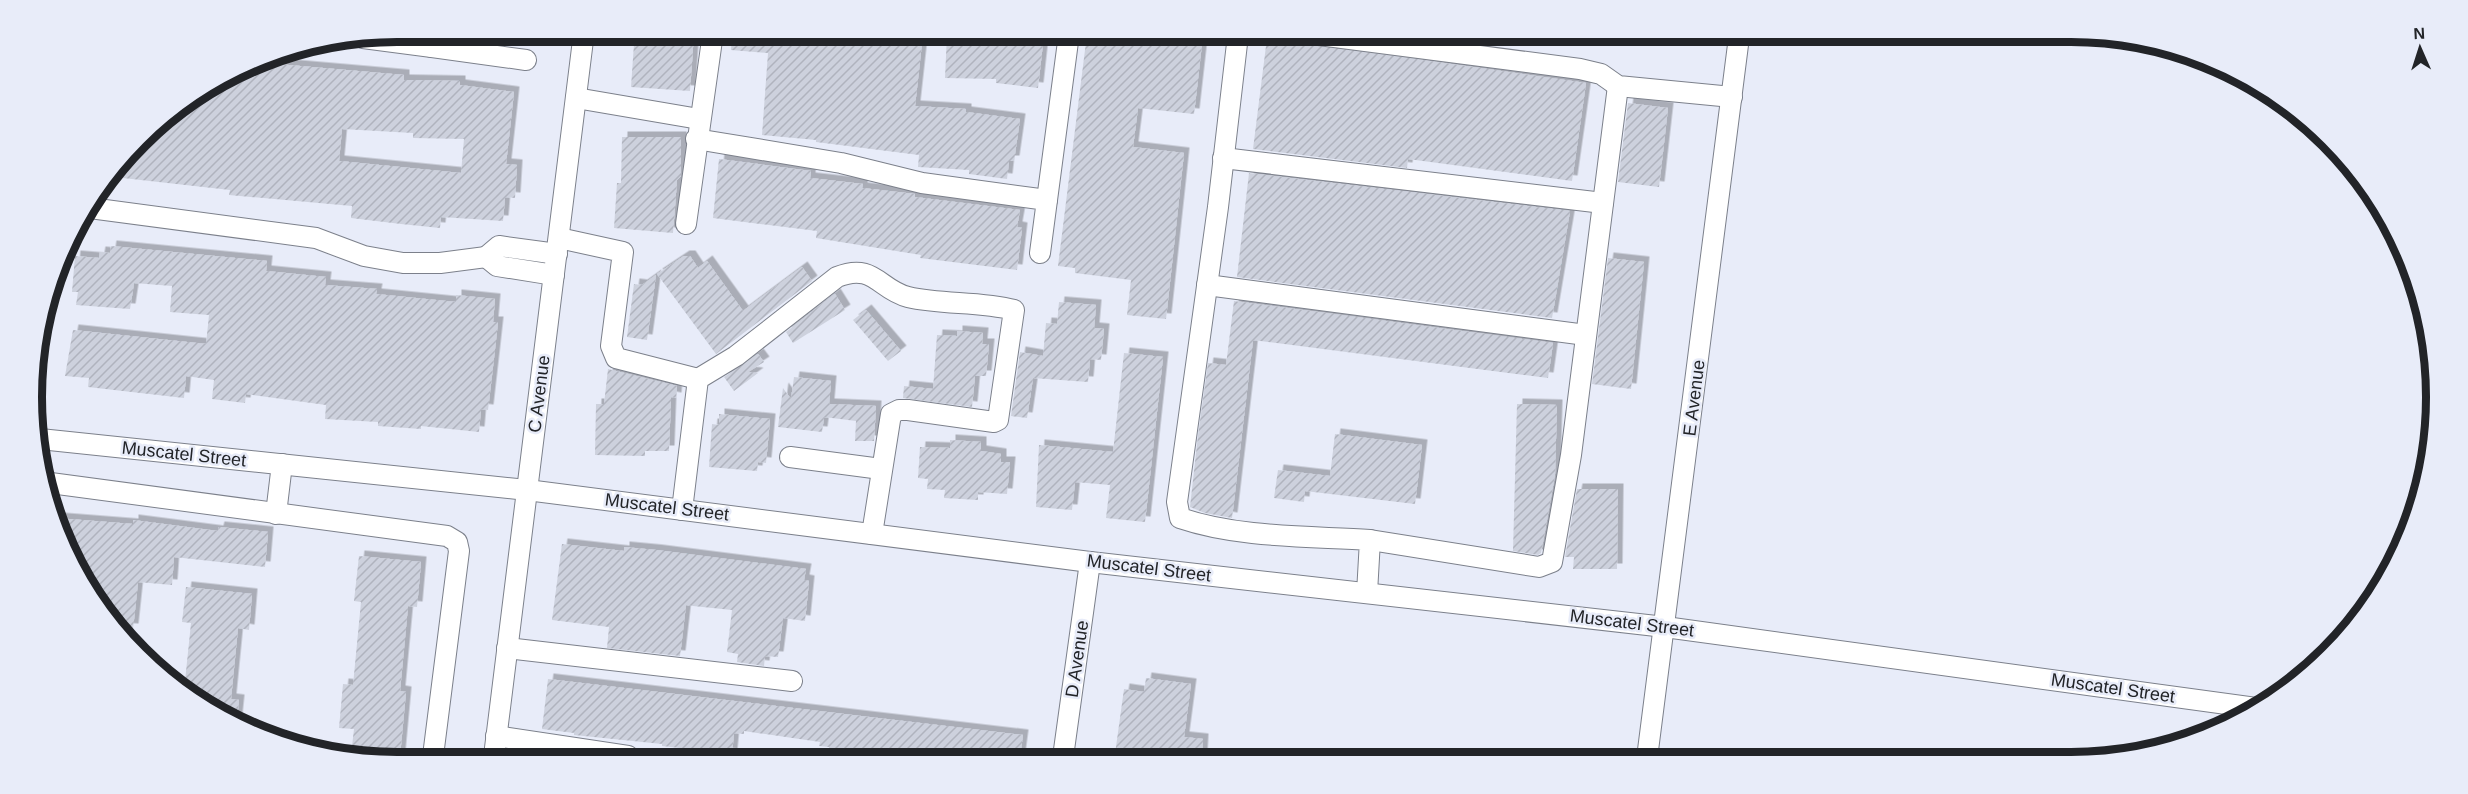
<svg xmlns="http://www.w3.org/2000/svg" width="2468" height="794" font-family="Helvetica,sans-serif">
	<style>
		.building { fill: url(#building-hatch); fill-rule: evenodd; filter: url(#shadow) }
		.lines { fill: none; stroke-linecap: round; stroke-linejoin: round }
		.minor-casing { stroke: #7c808b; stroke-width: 22 }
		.minor { stroke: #fff; stroke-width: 20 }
		.labels { text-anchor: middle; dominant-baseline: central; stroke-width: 5; stroke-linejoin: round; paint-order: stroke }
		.street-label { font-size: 18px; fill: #222428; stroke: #e8ecf9 }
		.rim { fill: none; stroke: #222428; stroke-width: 8 }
	</style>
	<defs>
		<pattern id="building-hatch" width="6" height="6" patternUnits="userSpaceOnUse" patternTransform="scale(1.5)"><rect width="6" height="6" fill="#cdd1dd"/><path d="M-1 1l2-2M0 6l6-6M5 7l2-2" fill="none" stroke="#b0b3be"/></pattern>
		<filter id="shadow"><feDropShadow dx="5.5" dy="-5.5" stdDeviation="0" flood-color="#0004"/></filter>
	</defs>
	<rect width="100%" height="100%" fill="#e8ecf9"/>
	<!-- building -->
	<g class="building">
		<path d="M638,32l56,1 -4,58 -59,-4 3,-43h4z"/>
		<path d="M732,33l191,1 -8,72 51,3v3l54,7 -6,42h-5l-2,18 -38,-5v-4l-51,-3 1,-12 -103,-13v-2l-54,-5 6,-82 -37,-3z"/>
		<path d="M947,34h97l-6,54 -42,-5v-4l-51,-1z"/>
		<path d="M1087,34l116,1 -9,79 -56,-6 -5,39 51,6 -18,166 -39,-4 4,-35 -56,-7v-5l-17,-2z"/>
		<path d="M1267,38l319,45 -14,98 -164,-22 -1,9 -154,-19z"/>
		<path d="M254,62l150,13v5l56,1v4l54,7 -8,72 11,1 -2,33 -10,-1 -2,24 -62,-4 -1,11 -39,-4 -50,-6 1,-12 -123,-11 1,-5 -116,-13 42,-55zM342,129l71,4v5l51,1 -3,34 -122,-12z"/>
		<path d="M1628,103l40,5 -9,79 -41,-5z"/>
		<path d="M622,137h59v39l-4,4 -4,53 -59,-5 3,-45h4z"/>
		<path d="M719,159l92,12 -1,7 53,6 -1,4 53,6v3l105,13 -3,17 5,1 -5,42 -97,-12 1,-3 -105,-17 1,-7 -104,-13z"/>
		<path d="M1249,173l321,38 -18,107 -315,-41z"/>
		<path d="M111,246l156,15 -1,10 60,6 -1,8 52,4 -1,5 80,8v-7l39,4 -2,23h5l-4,36 -6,52 -7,-1 -2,23 -58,-6v3l-43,-3v-4l-53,-3 1,-14 -80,-11 -1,9 -33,-4 2,-19 -28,-4 -2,22 -96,-11 1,-9 -24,-2 8,-46 133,14 3,-29 -39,-3 2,-26 -38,-3 -4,26 -54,-4 2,-13h-6l3,-36 24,2 1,-6 10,1z"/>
		<path d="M684,256h6l8,12 9,-7 36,50 59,-44 10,14 -96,73 -59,-80z"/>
		<path d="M1608,258l36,4 -13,127 -39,-5z"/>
		<path d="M656,275l-9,65 -20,-3 7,-53 8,1z"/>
		<path d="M835,294l10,16 -52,33 -7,-11z"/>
		<path d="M1234,301l319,42 -5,35 -295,-38 -21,178 -27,-5 -15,-6 8,-72 10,-72 18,2z"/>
		<path d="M1059,302l37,3 -2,23 10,1 -3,31 -11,-1 -2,23 -55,-4 -6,40 -16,-2 9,-64 23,4 3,-33 11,1z"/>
		<path d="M866,310l35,41 -13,10 -35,-41z"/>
		<path d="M957,331l26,2 -1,11h7l-3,32h-11l-3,31 -69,-9 1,-12 29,3 4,-54 20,1z"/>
		<path d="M1124,353l39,4 -18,165 -39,-4 4,-33 -35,-3 -3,28 -36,-3 3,-62 74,7z"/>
		<path d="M758,354l6,8 -16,10 10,1 -24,18 -10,-14z"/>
		<path d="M608,369l69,17 -1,12 -5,-1 -2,54h-24v5l-50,-1 1,-51h8z"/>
		<path d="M794,377l37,4 -2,23 47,2 -2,35h-19l1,-20 -32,-4 -2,15 -44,-5 5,-39 8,11z"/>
		<path d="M1517,404l40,1 -2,70 -14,78 -3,2 -25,-4z"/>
		<path d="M719,414l51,5 -4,44 -8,-1 -1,9 -48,-4 3,-43 7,1z"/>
		<path d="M1335,434l87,11 -7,59 -110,-13 -1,11 -30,-4 4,-28 52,6z"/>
		<path d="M950,440l31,2v9l20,3v8h9l-3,32 -29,-2v8l-34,-2 1,-8 -18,-1 1,-10 -10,-1 2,-31 30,1z"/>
		<path d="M1577,489h41l-1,80h-44l1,-12h-9z"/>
		<path d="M56,518l77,6v-4l85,11 1,-4 49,5 -3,35 -91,-10 -2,28 -34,-3 -5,47 -12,-1 -28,-28z"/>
		<path d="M562,544l62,7v-4l32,3 150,19 -2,11 5,1 -4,40 -22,-3 -5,39 -13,-1 -1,10 -27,-4 1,-8 -11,-2 5,-42 -39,-4 -7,-1 -6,51 -73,-8 2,-21 -57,-7z"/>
		<path d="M359,556l62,6 -4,45 -9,-1 -8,85 6,1 -6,64 -49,-1 3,-26 -15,-1 4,-44 10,1 8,-83 -7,-1z"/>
		<path d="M186,587l66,7 -3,36 -11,-2 -7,71 8,1 -2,19 -43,-18 -10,-10 7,-68 -9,-1z"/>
		<path d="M1146,678l45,6 -7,53 19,2 -1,18h-69l-18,-3 9,-65 20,3z"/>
		<path d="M548,679l475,56 -3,22 -192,-1 1,-9 -10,-1 1,-4 -76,-11v3l-10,-1 -2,21 -70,-8v-2l-88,-9v-2l-32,-4z"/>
	</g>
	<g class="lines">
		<!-- minor casing -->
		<g class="minor-casing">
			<g id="minor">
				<path d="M1238,35l-20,172 -41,295 3,16c59,20 128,18 190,22l-3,53"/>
				<path d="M1319,35l261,34 21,5 17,12 114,11"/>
				<path d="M363,38l69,9 3,-15"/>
				<path d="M432,47l94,13"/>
				<path d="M576,98l123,21"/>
				<path d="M696,139l145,24 81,20 125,17 -7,53"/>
				<path d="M1223,158l380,45"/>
				<path d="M1047,200l22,-166"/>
				<path d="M90,208l226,30 48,18 39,7h37l46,-6"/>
				<path d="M686,224l27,-191"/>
				<path d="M559,238l64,14 -12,94 5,12 82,21"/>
				<path d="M554,275l-57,-9 -11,-9 13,-11 58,8"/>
				<path d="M1207,285l379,50"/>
				<path d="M35,361l4,-25"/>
				<path d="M40,439l487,51 563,72 575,65 591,81"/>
				<path d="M790,457l91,12"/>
				<path d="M43,482l404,54 10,6 2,9 -26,205"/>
				<path d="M682,510l16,-131 38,-23 101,-79c37,-15 42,13 71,20 34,8 72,4 106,13l-16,110 -4,2 -86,-12h-9l-8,4 -19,120"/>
				<path d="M276,514l6,-50"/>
				<path d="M1370,540l169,27 13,-5 19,-107 47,-369"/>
				<path d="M507,648l285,33"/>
				<path d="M496,736l132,20"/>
				<path d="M494,756l90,-724"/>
				<path d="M1063,757l27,-195"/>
				<path d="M1647,758l92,-721"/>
			</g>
		</g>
		<!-- minor -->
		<use href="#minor" class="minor"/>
	</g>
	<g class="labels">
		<!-- street labels -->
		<g class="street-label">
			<text transform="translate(539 394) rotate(-83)">C Avenue</text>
			<text transform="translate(1694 398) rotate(-83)">E Avenue</text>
			<text transform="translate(184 454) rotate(6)">Muscatel Street</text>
			<text transform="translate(667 507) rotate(7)">Muscatel Street</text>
			<text transform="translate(1149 568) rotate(7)">Muscatel Street</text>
			<text transform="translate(1632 623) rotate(7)">Muscatel Street</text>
			<text transform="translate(1077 659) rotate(-82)">D Avenue</text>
			<text transform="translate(2113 688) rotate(8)">Muscatel Street</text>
		</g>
	</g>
	<!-- crop -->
	<path d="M0 0H2468V794H0ZM397 42H2071A355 355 0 0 1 2426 397V397A355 355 0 0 1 2071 752H397A355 355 0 0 1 42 397V397A355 355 0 0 1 397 42Z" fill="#e8ecf9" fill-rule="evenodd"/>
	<path class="rim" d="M397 42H2071A355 355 0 0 1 2426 397V397A355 355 0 0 1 2071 752H397A355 355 0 0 1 42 397V397A355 355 0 0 1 397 42Z"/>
	<!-- north arrow -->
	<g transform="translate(2420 48) rotate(357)" stroke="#e8ecf9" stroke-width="4.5" paint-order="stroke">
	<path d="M0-4.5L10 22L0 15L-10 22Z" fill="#222428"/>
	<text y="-9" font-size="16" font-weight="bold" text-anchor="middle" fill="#222428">N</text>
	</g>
</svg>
